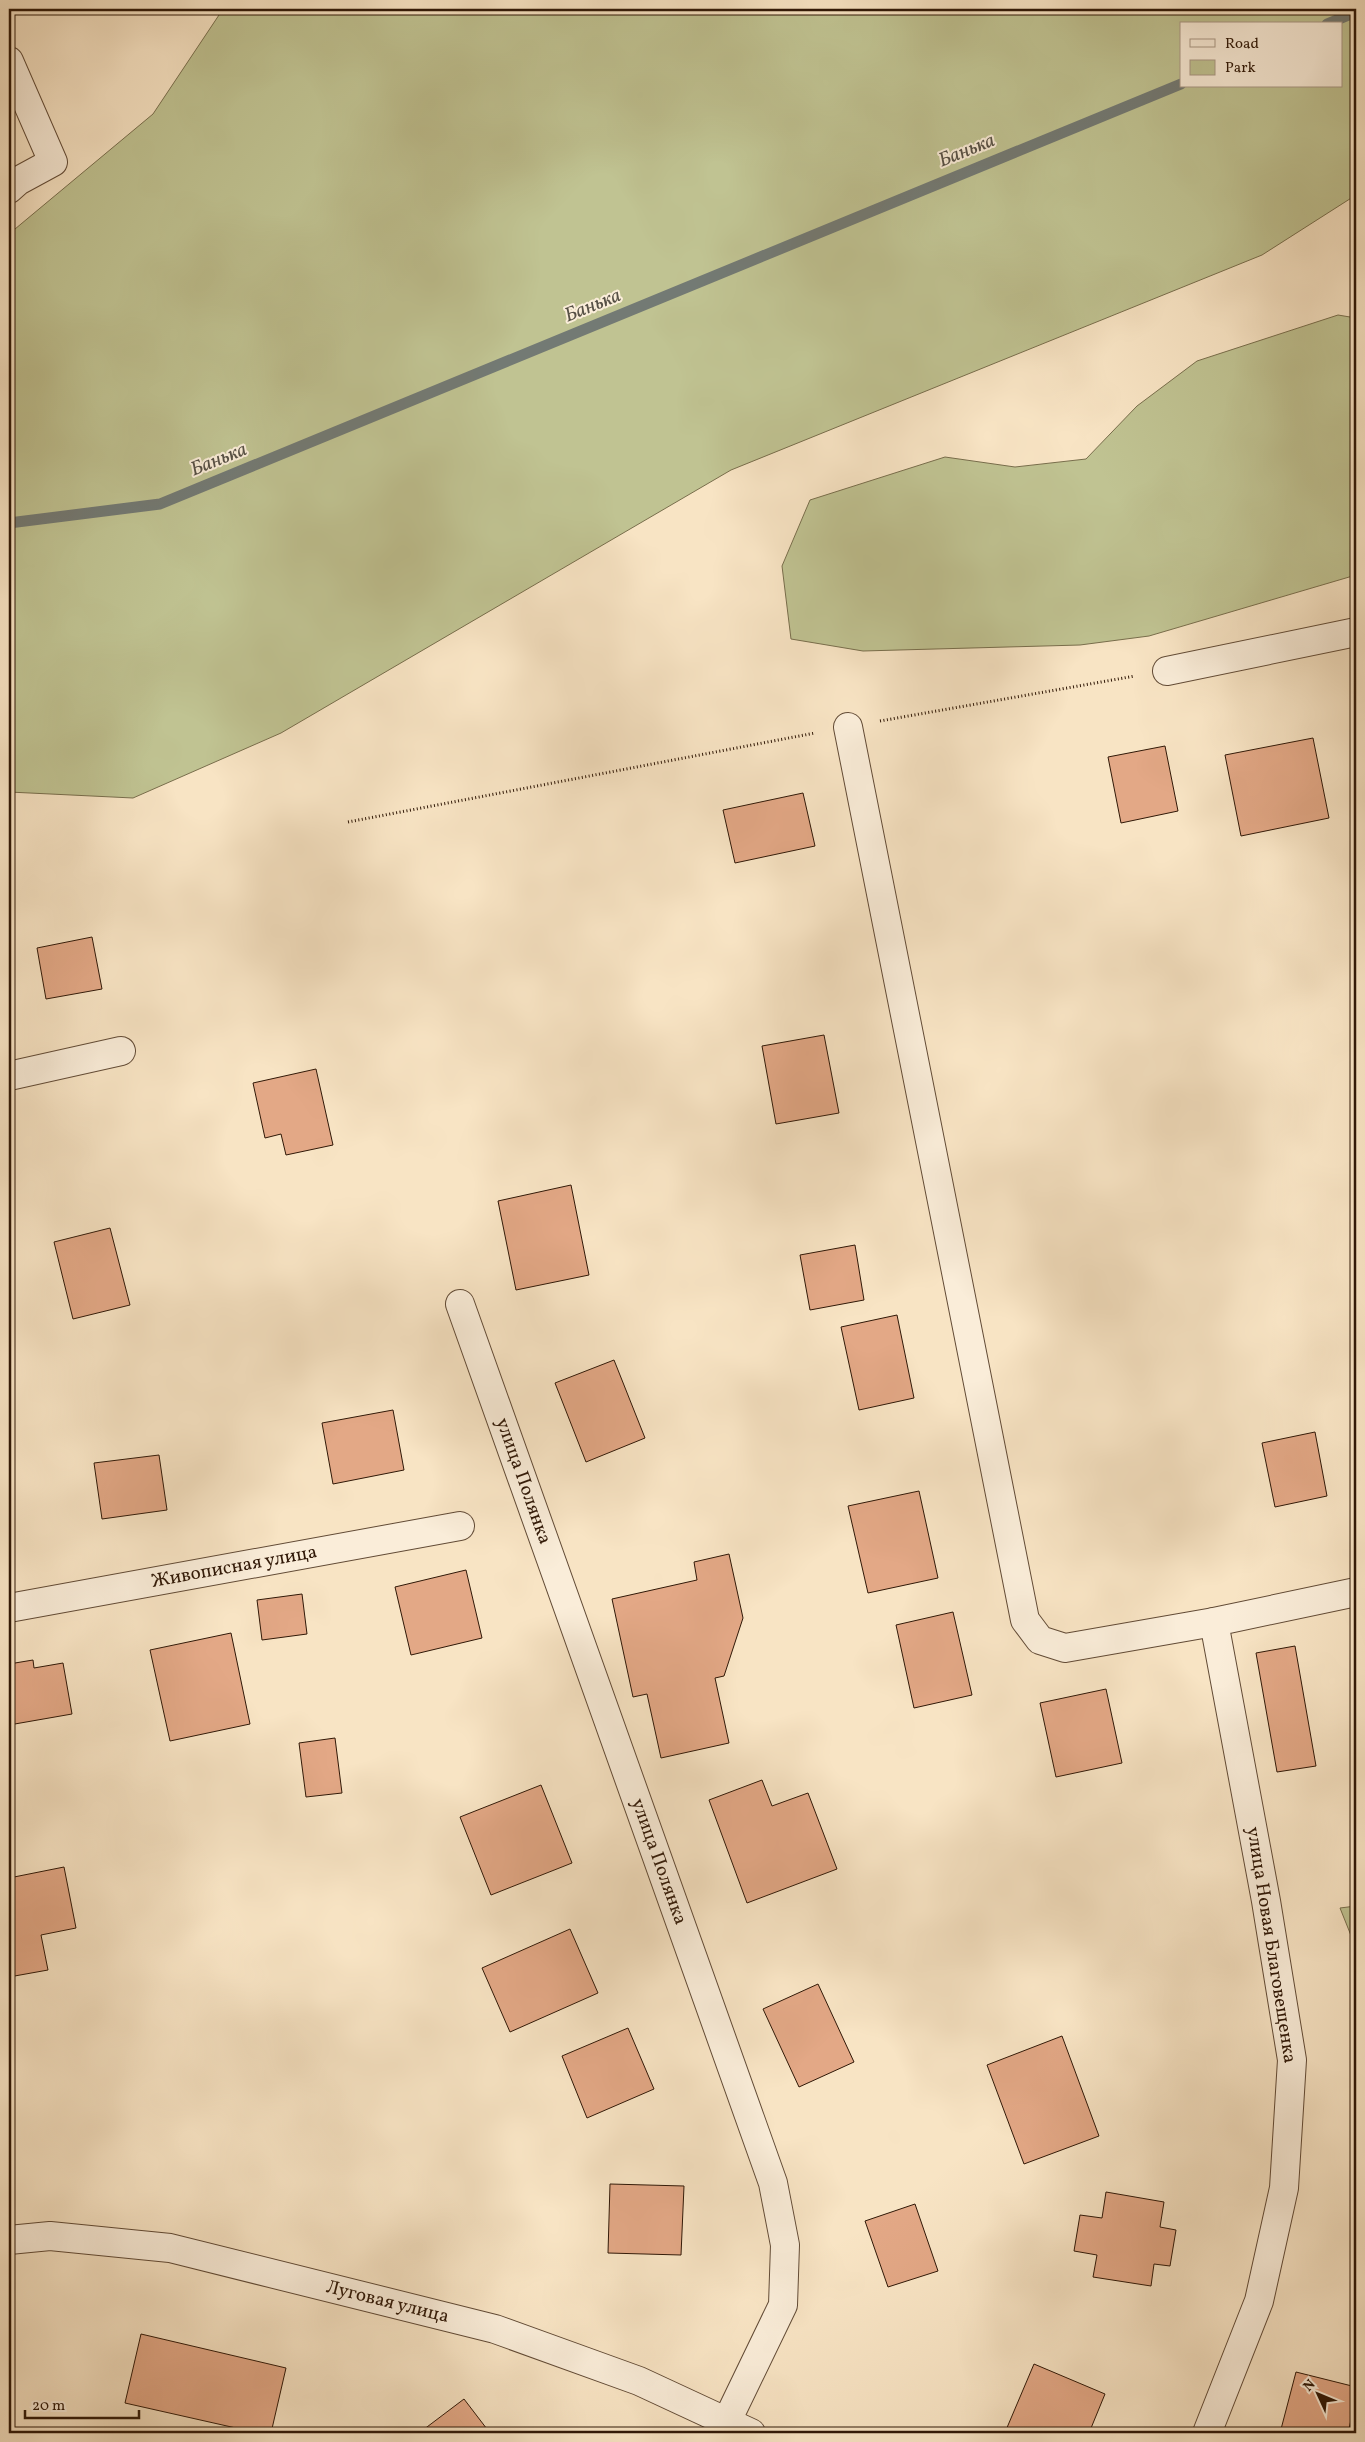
<svg xmlns="http://www.w3.org/2000/svg" width="1365" height="2442" font-family="Vollkorn,serif">
	<style>
		.green { fill: #c0c392; stroke: #786e4c; fill-rule: evenodd }
		.lines { fill: none; stroke-linecap: round; stroke-linejoin: round }
		.stream { stroke: #737a74; stroke-width: 11 }
		.building { fill: #e3a886; stroke: #301807 }
		.minor-casing { stroke: #624b36; stroke-width: 30 }
		.path { stroke: #301807; stroke-width: 3; stroke-dasharray: 1 2.5; stroke-linecap: butt }
		.minor { stroke: #faedd9; stroke-width: 28 }
		.labels { text-anchor: middle; dominant-baseline: central; stroke-width: 4; stroke-linejoin: round; paint-order: stroke }
		.street-label { font-size: 19px; fill: #301807; stroke: #faedd9 }
		.water-label { font-size: 20px; font-style: italic; fill: #575146; stroke: #faedd9 }
	</style>
	<rect width="100%" height="100%" fill="#f8e4c4"/>
	<filter id="stains"><feTurbulence type="fractalNoise" baseFrequency=".004" numOctaves="4"/><feColorMatrix values="0 0 0 0 .2 0 0 0 0 .09 0 0 0 0 .02 0 0 0 .5 -.17"/></filter>
	<radialGradient id="worn" r=".72"><stop offset=".6" stop-color="#630" stop-opacity="0"/><stop offset="1" stop-color="#630" stop-opacity=".3"/></radialGradient>
	<!-- green -->
	<g class="green">
		<path d="M223,9h1133v186l-94,60 -531,215 -450,263 -148,65 -124,-6v-558l144,-120zM1181,24h160v62h-160z"/>
		<path d="M1338,315l18,3v257l-207,61 -69,9 -217,6 -72,-12 -9,-73 28,-66 135,-43 70,10 71,-8 51,-53 60,-45z"/>
		<path d="M1356,1906v42l-16,-40z"/>
	</g>
	<g class="lines">
		<!-- stream -->
		<g class="stream">
			<path d="M1327,24l29,-12"/>
			<path d="M9,523l151,-19 1021,-420"/>
		</g>
	</g>
	<!-- building -->
	<g class="building">
		<path d="M1313,738l16,80 -88,18 -16,-81z"/>
		<path d="M1165,746l13,65 -57,12 -13,-66z"/>
		<path d="M803,793l12,53 -80,17 -12,-53z"/>
		<path d="M92,937l10,52 -56,10 -9,-51z"/>
		<path d="M824,1035l15,78 -63,11 -14,-78z"/>
		<path d="M316,1069l17,76 -47,10 -5,-21 -16,4 -12,-55z"/>
		<path d="M571,1185l18,90 -73,15 -18,-89z"/>
		<path d="M110,1228l20,77 -57,14 -19,-77z"/>
		<path d="M855,1245l9,55 -54,10 -10,-55z"/>
		<path d="M897,1315l17,83 -55,12 -18,-83z"/>
		<path d="M614,1360l31,78 -59,24 -31,-79z"/>
		<path d="M393,1410l11,60 -71,14 -11,-61z"/>
		<path d="M1315,1432l12,64 -52,11 -13,-64z"/>
		<path d="M159,1455l8,55 -65,9 -8,-56z"/>
		<path d="M919,1491l19,87 -70,15 -20,-87z"/>
		<path d="M729,1554l14,64 -19,58 -9,2 14,65 -68,15 -14,-64 -14,3 -21,-98 85,-19 -3,-18z"/>
		<path d="M466,1570l16,68 -71,17 -16,-68z"/>
		<path d="M302,1594l5,40 -45,6 -5,-40z"/>
		<path d="M953,1612l19,83 -58,13 -18,-83z"/>
		<path d="M231,1633l19,91 -80,17 -20,-91z"/>
		<path d="M1295,1646l21,120 -39,6 -21,-119z"/>
		<path d="M33,1660l1,8 29,-5 9,51 -63,11v-61z"/>
		<path d="M1106,1689l16,74 -66,14 -16,-74z"/>
		<path d="M335,1738l7,55 -36,4 -7,-54z"/>
		<path d="M762,1780l10,26 36,-13 29,76 -90,34 -38,-103z"/>
		<path d="M541,1785l31,78 -81,32 -31,-78z"/>
		<path d="M64,1867l12,61 -35,7 7,35 -39,7v-99z"/>
		<path d="M570,1929l28,64 -88,39 -28,-64z"/>
		<path d="M818,1984l36,78 -55,25 -36,-78z"/>
		<path d="M628,2028l26,61 -67,29 -25,-62z"/>
		<path d="M1062,2036l37,100 -75,28 -37,-99z"/>
		<path d="M610,2184l74,2 -3,69 -73,-2z"/>
		<path d="M1106,2192l58,10 -4,25 16,3 -6,36 -16,-2 -3,22 -58,-9 4,-22 -23,-4 6,-36 22,3z"/>
		<path d="M915,2204l23,67 -50,16 -23,-66z"/>
		<path d="M141,2334l145,34 -15,65h-13l-133,-30z"/>
		<path d="M1034,2364l71,30 -16,39h-76l-7,-3z"/>
		<path d="M1296,2372l60,15v11l-8,35h-68z"/>
		<path d="M464,2399l26,34h-71z"/>
	</g>
	<g class="lines">
		<!-- minor casing -->
		<g class="minor-casing">
			<g id="minor">
				<path d="M9,61l44,101 -35,19 -9,8"/>
				<path d="M1167,671l189,-39"/>
				<path d="M848,727l177,893 15,20 25,8 149,-26"/>
				<path d="M9,1076l112,-25"/>
				<path id="s1" d="M460,1304l313,879 12,62 -2,60 -56,116"/>
				<path id="s2" d="M9,1608l451,-82"/>
				<path id="s3" d="M9,2240l41,-4 120,12 325,81 144,52 112,52"/>
				<path d="M1207,2433l52,-132 25,-113 8,-128 -26,-159 -52,-279 142,-30"/>
			</g>
		</g>
		<!-- path -->
		<g class="path">
			<path d="M880,721l255,-45"/>
			<path d="M348,822l467,-89"/>
		</g>
		<!-- minor -->
		<use href="#minor" class="minor"/>
	</g>
	<g class="labels">
		<!-- street labels -->
		<g class="street-label">
			<text stroke="none"><textPath href="#s1" startOffset="188">улица Полянка</textPath></text>
			<text stroke="none"><textPath href="#s2" startOffset="229">Живописная улица</textPath></text>
			<text stroke="none"><textPath href="#s1" startOffset="592">улица Полянка</textPath></text>
			<text transform="translate(1271 1945) rotate(81)">улица Новая Благовещенка</text>
			<text stroke="none"><textPath href="#s3" startOffset="386">Луговая улица</textPath></text>
		</g>
		<!-- water labels -->
		<g class="water-label">
			<text transform="translate(967 151) rotate(-22)">Банька</text>
			<text transform="translate(593 306) rotate(-22)">Банька</text>
			<text transform="translate(219 460) rotate(-22)">Банька</text>
		</g>
	</g>
	<!-- margin -->
	<rect width="1365" height="2442" fill="none" stroke="#f8e4c4" stroke-width="30"/>
	<rect x="10" y="10" width="1345" height="2422" fill="none" stroke="#301807" stroke-width="2.5"/>
	<rect x="15" y="15" width="1335" height="2412" fill="none" stroke="#301807"/>
	<!-- legend -->
	<rect x="1180" y="22" width="162" height="65" fill="#faedd9" stroke="#a99885"/>
	<rect x="1190" y="39" width="25" height="8" fill="#faedd9" stroke="#a99885"/>
	<text x="1225" y="48" font-size="15" fill="#301807">Road</text>
	<rect x="1190" y="60" width="25" height="15" fill="#c0c392" stroke="#a99885"/>
	<text x="1225" y="72" font-size="15" fill="#301807">Park</text>
	<!-- north arrow -->
	<g transform="translate(1318 2394) rotate(314)" stroke="#faedd9" stroke-width="4" paint-order="stroke">
	<path d="M0-4L9 19L0 12L-9 19Z" fill="#301807"/>
	<text y="-8" font-size="14" font-weight="bold" text-anchor="middle" fill="#301807">N</text>
	</g>
	<!-- scale -->
	<path d="M25 2410v8h114v-8" fill="none" stroke="#301807" stroke-width="2.5"/>
	<text x="32" y="2410" font-size="15" fill="#301807" stroke="#faedd9" stroke-width="4" paint-order="stroke">20 m</text>
	<rect width="100%" height="100%" filter="url(#stains)"/>
	<rect width="100%" height="100%" fill="url(#worn)"/>
</svg>
